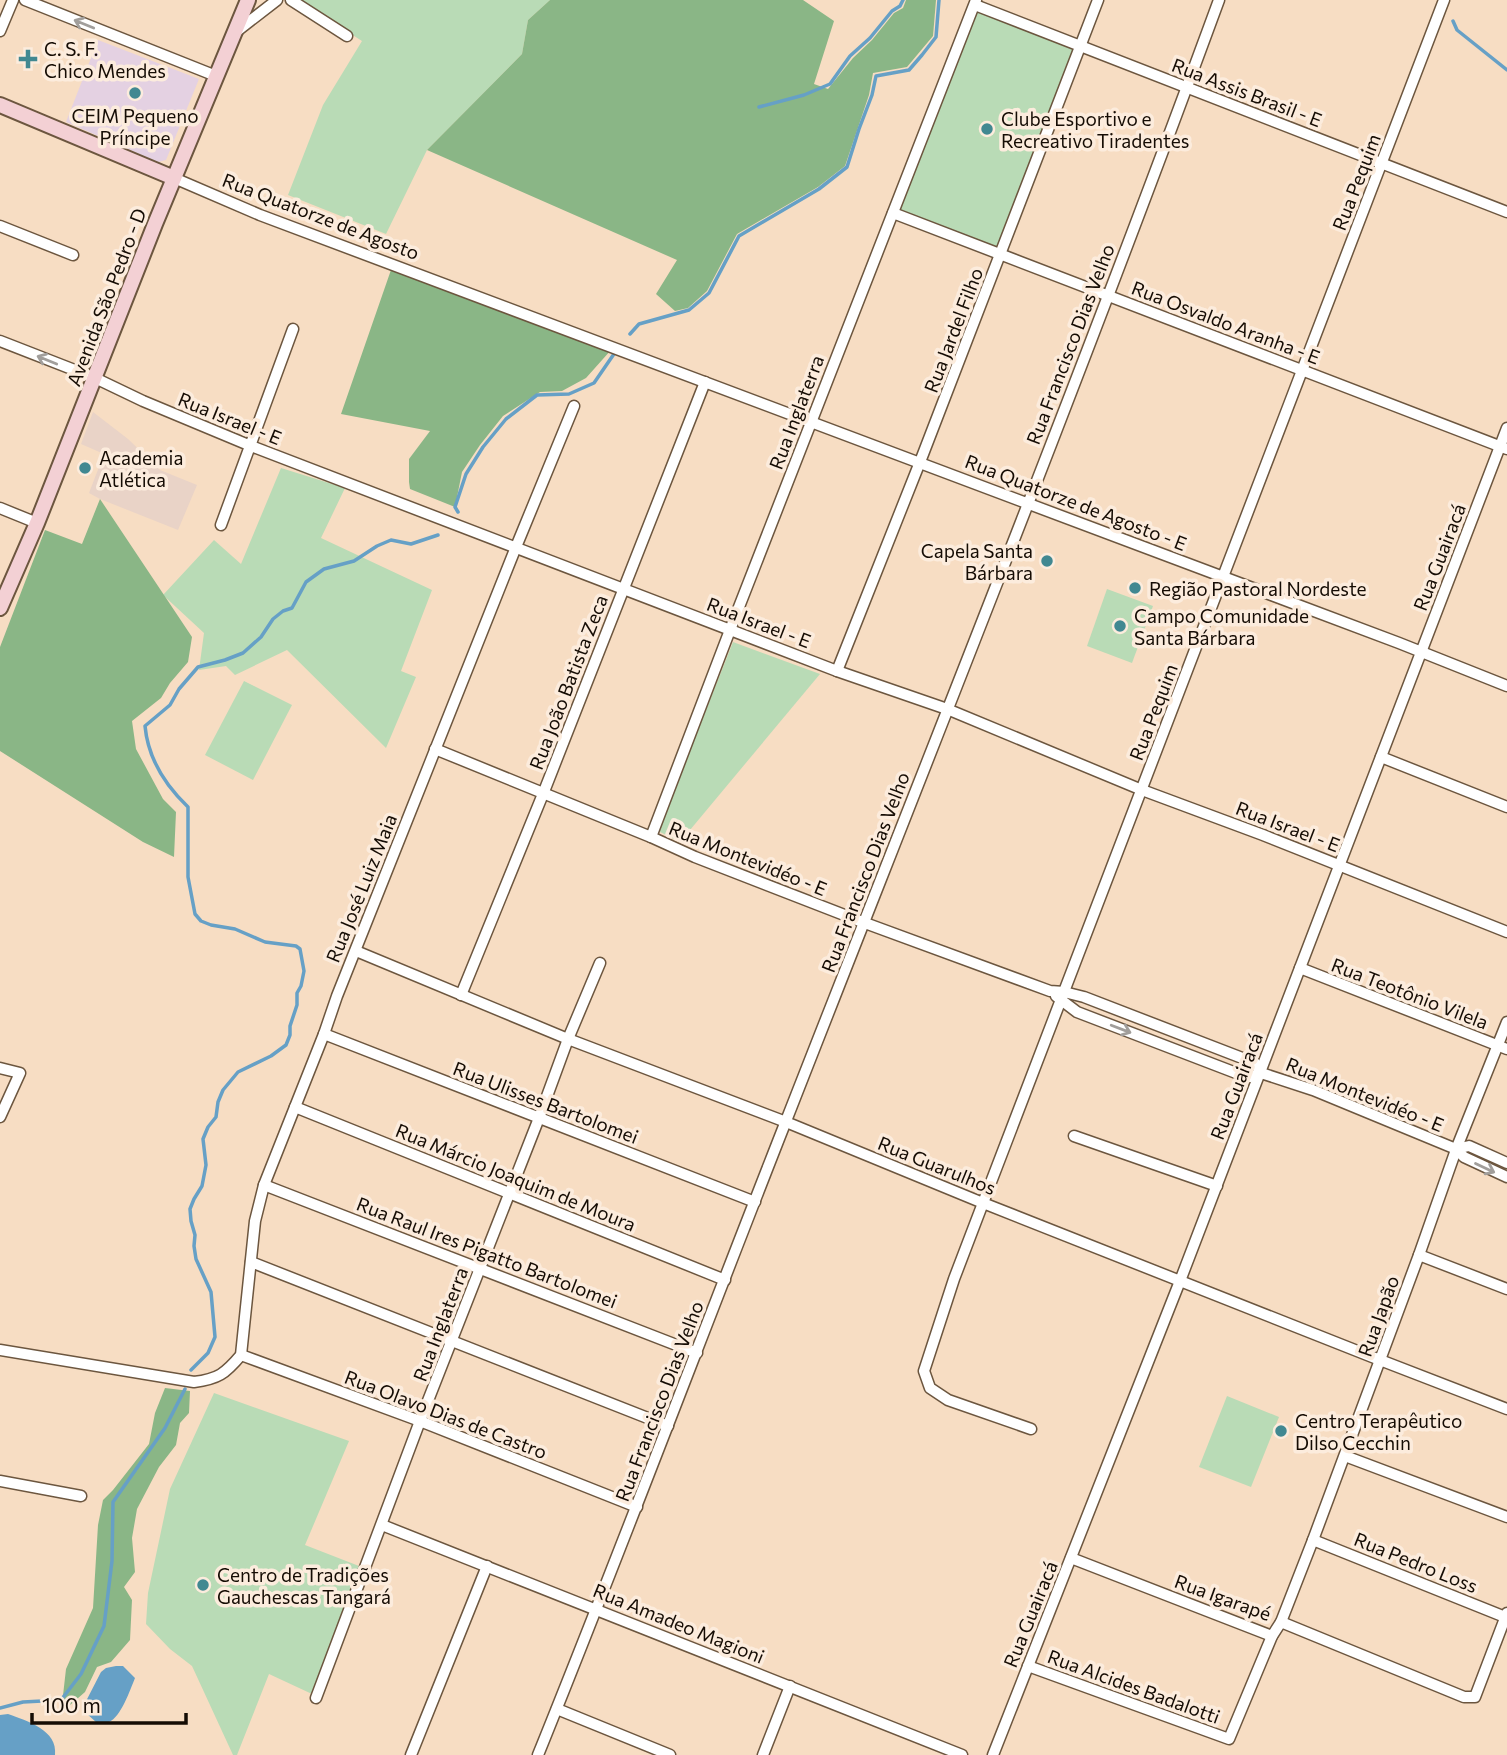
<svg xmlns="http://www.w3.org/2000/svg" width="1507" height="1755" font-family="Commissioner,sans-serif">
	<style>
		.industrial { fill: #e9d3c7 }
		.education { fill: #e4d1e2 }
		.green { fill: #b9dbb6 }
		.forest { fill: #8ab686 }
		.water { fill: #66a0c6 }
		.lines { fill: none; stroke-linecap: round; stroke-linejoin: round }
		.stream { stroke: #66a0c6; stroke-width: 3.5 }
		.street-casing { stroke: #6c563f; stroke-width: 13 }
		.secondary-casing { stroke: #6c563f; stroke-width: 18 }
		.street { stroke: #fff; stroke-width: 10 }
		.secondary { stroke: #f3d0d4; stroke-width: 14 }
		.oneway { stroke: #a19e9b }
		.poi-dot { fill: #418891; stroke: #fcecdd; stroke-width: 2.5 }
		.labels { text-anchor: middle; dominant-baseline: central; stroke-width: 7; stroke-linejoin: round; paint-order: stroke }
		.poi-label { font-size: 19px; fill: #150c04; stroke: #fcecdd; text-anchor: start }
		.street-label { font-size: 19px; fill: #150c04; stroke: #fcecdd }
	</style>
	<rect width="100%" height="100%" fill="#f7ddc3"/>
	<!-- industrial -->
	<path class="industrial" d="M93,412l35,27 32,31 37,15 -19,45 -78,-31 -11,-6 15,-39 -23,-10z"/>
	<!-- education -->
	<path class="education" d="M98,40l101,39 -33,81 -8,2 -92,-40z"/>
	<!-- green -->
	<g class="green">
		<path d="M298,0h252l-22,20 -6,34 -95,96 -41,84 -98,-39 35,-90 39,-64z"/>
		<path d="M977,11l98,38 -77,199 -99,-38z"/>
		<path d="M281,468l64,20 -24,50 111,52 -31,81 15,6 -30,71 -99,-98 -52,25 -9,-9 -27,4 5,-37 -41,-38 51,-55 27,24z"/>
		<path d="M1107,589l46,17 -21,57 -45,-17z"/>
		<path d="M733,642l87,32 -140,168 -22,-11z"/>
		<path d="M244,681l48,24 -39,75 -48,-25z"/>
		<path d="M214,1393l135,48 -44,104 54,21 -47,128 -43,-20 -32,81h-4l-41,-89 -22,-17 -24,-25 2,-31 22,-104z"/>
		<path d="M1227,1396l52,21 -28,70 -52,-20z"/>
	</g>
	<!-- forest -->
	<g class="forest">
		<path d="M550,0h253l31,21 -20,63 14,5 25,-31 19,-18 22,-27 9,-5 3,-8h30l-3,36 -26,31 -34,6 -4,22 -24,71 -27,21 -81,47 -30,57 -19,17 -13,3 -19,-17 21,-34 -250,-110 95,-96 6,-34z"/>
		<path d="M392,267l219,83 -25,28 -24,13 -22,1 -37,24 -23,29 -18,27 -7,35 -45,-18 -1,-7v-23l21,-28 -89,-17z"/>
		<path d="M100,499l92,138 -4,25 -18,21 -9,15 -29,23 4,28 27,50 13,13 -2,45 -31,-15 -143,-91v-104l45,-117 37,14z"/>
		<path d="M165,1388l25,3 -1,22 -9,10 -4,22 -17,22 -22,42 -5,29 3,34 -11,15 8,13 -2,40 -19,22 -14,5 -12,25 -24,21 5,-44 27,-61 5,-83 5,-25 10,-10 36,-46 6,-31z"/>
	</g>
	<!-- water -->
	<g class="water">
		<path d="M116,1666h7l12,12c-5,12 -14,39 -26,44 -3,0 -9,0 -12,1l-11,-10 -3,-6 18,-35 5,-4z"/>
		<path d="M8,1714c19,7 50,16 47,41h-55v-40z"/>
	</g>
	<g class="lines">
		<!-- stream -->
		<g class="stream">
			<path d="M1453,21l4,9 50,40"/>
			<path d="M759,107l45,-12 26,-11 20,-28 20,-18 22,-27 8,-5 3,-6"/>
			<path d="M630,334l9,-10 50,-14 20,-17 30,-57 80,-47 28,-22 12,-38 13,-34 4,-19 33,-6 13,-15 14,-18 3,-37"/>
			<path d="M458,512l-3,-5 11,-33 17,-27 23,-28 31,-24 32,-1 25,-11 22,-32"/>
			<path d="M191,1370l17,-17 7,-16 -4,-45 -15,-33 -2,-13 1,-11 -4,-14 -1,-12 4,-10 8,-13 4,-21 -3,-26 5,-12 8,-10 2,-15 5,-12 15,-18 33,-16 15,-11 4,-10v-9l7,-21v-12l4,-7 3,-15 -4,-22 -4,-3 -31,-4 -30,-13 -24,-4 -10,-4 -6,-7 -7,-37v-70c-23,-22 -40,-49 -43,-81l25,-21 9,-16 19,-22 27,-7 18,-7 18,-16 12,-18 10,-8 9,-3 14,-26 18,-13 30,-8 23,-15 14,-6 20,4 27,-9"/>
			<path d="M0,1708l23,-6 38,-2 20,-26 23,-48 8,-65 1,-59 52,-74 20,-39"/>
		</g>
		<!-- street casing -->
		<g class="street-casing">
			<g id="street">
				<path d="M25,0l191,76"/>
				<path d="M291,0l56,36"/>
				<path d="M975,5l532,207"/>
				<path d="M0,31l13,-31"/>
				<path d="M237,31l40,-31"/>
				<path d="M174,178l86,37 1139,428 108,43"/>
				<path d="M893,213l614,236"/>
				<path d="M0,226l73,29"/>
				<path d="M0,341l95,37 48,23 108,45 586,225 110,38 195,81 121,45 244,97"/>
				<path d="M0,508l37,15"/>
				<path d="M221,525l72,-196"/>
				<path d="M837,671l83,-209 178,-462"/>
				<path d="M435,749l216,88 44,20 170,66 185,68 14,1 20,5 166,64 5,2 6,10 52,17 143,59 8,8 43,20"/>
				<path d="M1381,757l126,50"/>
				<path d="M651,837l79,-207 246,-630"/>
				<path d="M356,951l212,88 218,83 197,81 397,157 127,49"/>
				<path d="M1300,968l207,81"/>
				<path d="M461,995l82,-201 162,-412"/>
				<path d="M1056,996l21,16 167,64 6,1 11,-4"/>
				<path d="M324,1034l431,168"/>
				<path d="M0,1068l20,5 -20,44"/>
				<path d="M295,1107l430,173"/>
				<path d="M1074,1136l143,50"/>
				<path d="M1456,1149l13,-3 38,17"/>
				<path d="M264,1185l433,168"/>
				<path d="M1419,1255l88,34"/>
				<path d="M251,1262l417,164"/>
				<path d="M0,1350l194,32c24,-3 31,-8 47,-27l14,-134 9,-36 60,-151 13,-38 179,-449 58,-141"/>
				<path d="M241,1355l179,66 217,86"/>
				<path d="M1031,1429l-83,-29 -18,-12 -6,-17 30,-92 29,-76 461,-1203"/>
				<path d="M1345,1456l162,61"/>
				<path d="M0,1481l81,15"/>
				<path d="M382,1525l580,230"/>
				<path d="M1313,1540l192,77"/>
				<path d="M1071,1558l201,78"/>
				<path d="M1281,1622l183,75h11l32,-84"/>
				<path d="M1028,1666l201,73 43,-103 9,-14 32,-82 106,-285 38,-108 50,-125"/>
				<path d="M316,1698l104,-277 119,-303 29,-79 32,-76"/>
				<path d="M557,1709l113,46"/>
				<path d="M411,1755l76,-189"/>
				<path d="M538,1755c85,-210 165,-423 248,-634 146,-373 295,-745 433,-1121"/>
				<path d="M763,1755l27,-69"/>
				<path d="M993,1755l187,-474 327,-853"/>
			</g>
		</g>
		<!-- secondary casing -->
		<g class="secondary-casing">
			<g id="secondary">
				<path d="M0,105l174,73"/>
				<path d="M0,608l37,-85 118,-299 93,-224"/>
			</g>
		</g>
		<!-- street -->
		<use href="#street" class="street"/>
		<!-- secondary -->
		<use href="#secondary" class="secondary"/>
	</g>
	<!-- one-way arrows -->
	<defs><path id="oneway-shaft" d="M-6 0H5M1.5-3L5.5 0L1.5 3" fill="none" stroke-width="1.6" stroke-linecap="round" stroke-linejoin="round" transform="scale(1.75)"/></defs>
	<g class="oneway">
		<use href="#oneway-shaft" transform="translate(84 24) rotate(-158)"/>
		<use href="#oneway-shaft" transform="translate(47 360) rotate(-158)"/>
		<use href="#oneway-shaft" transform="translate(1121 1029) rotate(21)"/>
		<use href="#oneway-shaft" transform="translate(1485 1168) rotate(25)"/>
	</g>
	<!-- markers -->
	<g class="poi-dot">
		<path d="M24.5 48.5h7v7h7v7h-7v7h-7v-7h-7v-7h7z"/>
		<circle cx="135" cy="93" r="7"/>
		<circle cx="987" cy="129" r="7"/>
		<circle cx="85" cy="468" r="7"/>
		<circle cx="1047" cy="561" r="7"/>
		<circle cx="1135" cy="588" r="7"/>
		<circle cx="1120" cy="626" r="7"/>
		<circle cx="1281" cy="1431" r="7"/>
		<circle cx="203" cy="1585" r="7"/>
	</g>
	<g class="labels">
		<!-- poi labels -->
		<g class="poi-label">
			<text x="44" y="48">C. S. F.<tspan x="44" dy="22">Chico Mendes</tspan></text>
			<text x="135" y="115" text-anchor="middle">CEIM Pequeno<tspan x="135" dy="22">Príncipe</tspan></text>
			<text x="1001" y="118">Clube Esportivo e<tspan x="1001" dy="22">Recreativo Tiradentes</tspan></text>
			<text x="99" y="457">Academia<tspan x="99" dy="22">Atlética</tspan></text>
			<text x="1033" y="550" text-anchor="end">Capela Santa<tspan x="1033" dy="22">Bárbara</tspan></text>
			<text x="1149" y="588">Região Pastoral Nordeste</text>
			<text x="1134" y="615">Campo Comunidade<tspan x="1134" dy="22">Santa Bárbara</tspan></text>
			<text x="1295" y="1420">Centro Terapêutico<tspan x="1295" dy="22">Dilso Cecchin</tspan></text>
			<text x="217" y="1574">Centro de Tradições<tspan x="217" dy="22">Gauchescas Tangará</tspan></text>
		</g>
		<!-- street labels -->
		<g class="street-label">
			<text transform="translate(1247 92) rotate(21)">Rua Assis Brasil - E</text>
			<text transform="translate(1356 182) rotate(-69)">Rua Pequim</text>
			<text transform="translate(321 216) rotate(21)">Rua Quatorze de Agosto</text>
			<text transform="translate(106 297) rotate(-69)">Avenida São Pedro - D</text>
			<text transform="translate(1226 322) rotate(21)">Rua Osvaldo Aranha - E</text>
			<text transform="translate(953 330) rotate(-69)">Rua Jardel Filho</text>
			<text transform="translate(1070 344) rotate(-69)">Rua Francisco Dias Velho</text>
			<text transform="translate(796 412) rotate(-69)">Rua Inglaterra</text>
			<text transform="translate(230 418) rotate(22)">Rua Israel - E</text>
			<text transform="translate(1076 502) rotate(21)">Rua Quatorze de Agosto - E</text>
			<text transform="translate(1439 557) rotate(-69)">Rua Guairacá</text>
			<text transform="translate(759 622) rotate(21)">Rua Israel - E</text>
			<text transform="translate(568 682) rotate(-69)">Rua João Batista Zeca</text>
			<text transform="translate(1153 712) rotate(-69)">Rua Pequim</text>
			<text transform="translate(1288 826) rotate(21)">Rua Israel - E</text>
			<text transform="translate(748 858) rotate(22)">Rua Montevidéo - E</text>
			<text transform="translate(865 872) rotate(-69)">Rua Francisco Dias Velho</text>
			<text transform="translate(361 888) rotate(-68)">Rua José Luiz Maia</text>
			<text transform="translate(1410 993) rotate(21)">Rua Teotônio Vilela</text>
			<text transform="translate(1236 1086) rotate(-69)">Rua Guairacá</text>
			<text transform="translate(1365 1094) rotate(22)">Rua Montevidéo - E</text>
			<text transform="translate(546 1102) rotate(21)">Rua Ulisses Bartolomei</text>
			<text transform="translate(937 1165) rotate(22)">Rua Guarulhos</text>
			<text transform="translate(516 1177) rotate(22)">Rua Márcio Joaquim de Moura</text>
			<text transform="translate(487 1252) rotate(21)">Rua Raul Ires Pigatto Bartolomei</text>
			<text transform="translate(1378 1316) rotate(-70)">Rua Japão</text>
			<text transform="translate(440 1324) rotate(-69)">Rua Inglaterra</text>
			<text transform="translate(659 1401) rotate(-69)">Rua Francisco Dias Velho</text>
			<text transform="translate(446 1414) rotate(21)">Rua Olavo Dias de Castro</text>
			<text transform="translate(1416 1562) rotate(22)">Rua Pedro Loss</text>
			<text transform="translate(1223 1597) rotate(20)">Rua Igarapé</text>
			<text transform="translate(1030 1614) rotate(-68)">Rua Guairacá</text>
			<text transform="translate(679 1623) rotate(22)">Rua Amadeo Magioni</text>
			<text transform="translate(1134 1686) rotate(20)">Rua Alcides Badalotti</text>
		</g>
	</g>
	<!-- scale -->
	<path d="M32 1713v10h154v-10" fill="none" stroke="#150c04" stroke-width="3.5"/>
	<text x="42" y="1713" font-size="21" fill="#150c04" stroke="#fcecdd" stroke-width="5" paint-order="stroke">100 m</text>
</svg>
